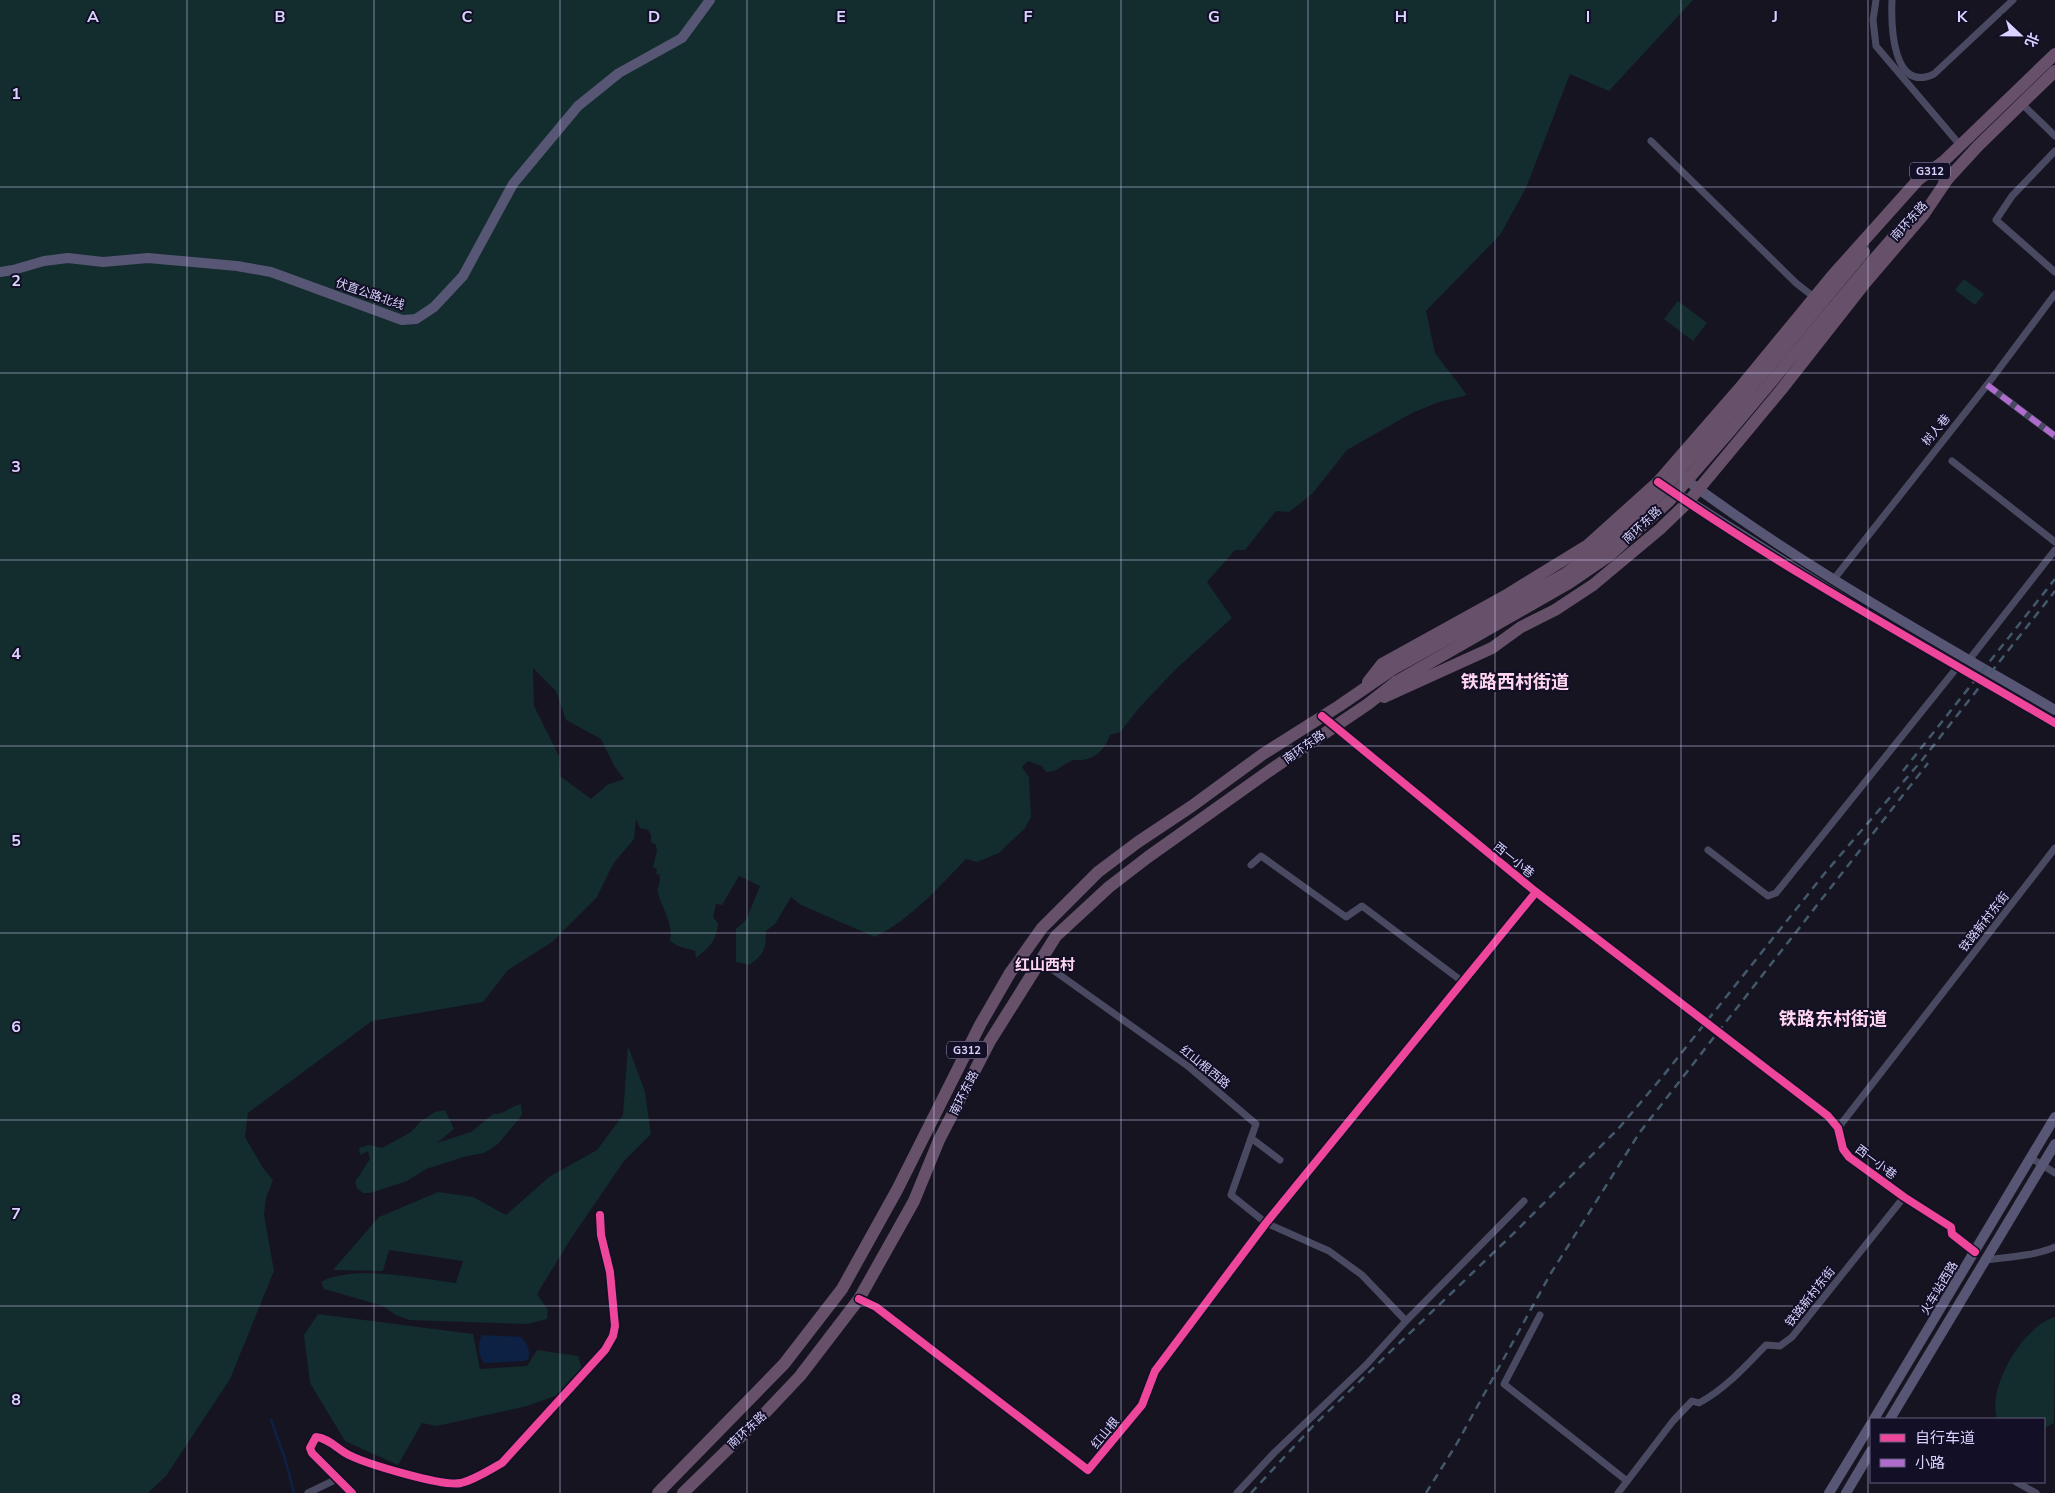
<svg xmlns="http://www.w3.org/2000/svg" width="2055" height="1493" font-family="'Nunito Sans','Noto Sans SC',sans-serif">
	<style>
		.green { fill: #132c2d; fill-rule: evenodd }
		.water { fill: #0d2144 }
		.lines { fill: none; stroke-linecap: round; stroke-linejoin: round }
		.stream { stroke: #0d2144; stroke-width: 2.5 }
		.street-tunnel { stroke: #333142; stroke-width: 7; stroke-dasharray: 7 3.5; stroke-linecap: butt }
		.street { stroke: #4a4962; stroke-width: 7 }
		.secondary { stroke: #575674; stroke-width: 10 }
		.highway { stroke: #67516a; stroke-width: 12 }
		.rail { stroke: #43596b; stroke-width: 2.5; stroke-dasharray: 8 6; stroke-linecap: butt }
		.highway-bridge { stroke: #67516a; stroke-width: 12 }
		.quiet { stroke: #b06ccc; stroke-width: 6; stroke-dasharray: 12 6; stroke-linecap: butt }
		.cycleway-casing { stroke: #130f26; stroke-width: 11 }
		.cycleway { stroke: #ed469a; stroke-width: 8 }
		.grid { fill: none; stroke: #d9d4ff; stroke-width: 1; stroke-opacity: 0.55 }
		.labels { text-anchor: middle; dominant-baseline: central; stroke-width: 4; stroke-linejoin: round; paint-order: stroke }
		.shield { fill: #130f26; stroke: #9e99be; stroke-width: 1 }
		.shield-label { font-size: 11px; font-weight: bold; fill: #d9d4ff }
		.street-label { font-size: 12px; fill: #d9d4ff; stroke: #130f26 }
		.quarter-label { font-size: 15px; font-weight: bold; fill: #ffd6f0; stroke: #130f26 }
		.district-label { font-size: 18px; font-weight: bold; fill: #ffd6f0; stroke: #130f26 }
		.grid-label { font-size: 16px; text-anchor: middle; font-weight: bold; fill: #d9d4ff; stroke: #130f26; stroke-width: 4; stroke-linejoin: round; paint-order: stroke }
	</style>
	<rect width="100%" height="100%" fill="#161421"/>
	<!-- green -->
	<g class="green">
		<path d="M0,0h1693l-84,91 -39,-17 -44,114 -26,47 -74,76 9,42 32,42 -28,7 -27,11 -65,37 -35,44 -23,18 -13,-1 -31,39h-10l-28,32 25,36 -56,51 -37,39 -19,24 -10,3c-5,14 -13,23 -28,25 -4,1 -8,-1 -11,1 -9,4 -15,12 -25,11l-4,-6 -14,-5 -6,6 7,10 2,40 -6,11 -26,25 -22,9 -11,-3c-28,29 -54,59 -91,78l-74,-32 -10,-8 -16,27 -9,7c0,19 -2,23 -17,34l-13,-3v-33l10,-9 14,-34 -21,-10 -17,29 -6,-1 -3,13 5,6c-1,18 -9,24 -22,35l-1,-7 -17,-5 -8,-5c4,-16 -8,-33 -12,-48 -2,-7 4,-10 1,-19h-3l1,-5 -4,-2 4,-16 -1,-6 -5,-3v-7l-3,-5 -8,-2 -4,-9 -2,20 -21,25 -16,33 -45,45 -44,28 -25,32 -111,19 -124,92 -3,24 18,31 10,12 -7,18 -2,17 10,56 -44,108 -64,97 -18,17h-148zM533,668l23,23 10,29 35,19 14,28 9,12 -17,6 -16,14 -31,-23 -1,-20 -25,-50z"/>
		<path d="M1964,279l20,15 -9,11 -20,-15z"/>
		<path d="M1678,301l29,22 -14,18 -29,-22z"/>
		<path d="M628,1046l17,46 6,42 -27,27 -52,76 -35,57 11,16 -1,9 -19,5 -119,-4 -13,-5 -13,-9 -59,-17 -3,-7c33,-18 99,-3 135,1l7,-22 -74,-11 -6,21 -50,-1 46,-53 59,-25 35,5 33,18 43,-38 48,-27 26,-35z"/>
		<path d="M521,1104l1,11 -24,29 -14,9 -17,3 -41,13 -19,12 -37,12h-7l-6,-5 -2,-6 15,-23 -2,-8 -8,4 -1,-7 10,-3 13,3 29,-16 10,-11 14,-9 10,-2 9,19 -17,14 34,-11 22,-18c11,1 17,-8 28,-10z"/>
		<path d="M318,1314l155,20 7,35 47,-3 10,-16 41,6 4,13 -24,26 -31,11 -90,20 -15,-3 -24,42 -53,-24 -35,-58 -6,-48z"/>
		<path d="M2055,1317l-1,106 -10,5v-9h-47c-10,-32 26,-93 58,-102z"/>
	</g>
	<!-- water -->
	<path class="water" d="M482,1335l39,2c6,6 10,14 7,22l-4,2 -40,2c-6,-6 -7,-20 -2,-28z"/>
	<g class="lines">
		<!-- stream -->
		<path class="stream" d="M271,1420l14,39 9,34"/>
		<!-- street-tunnel -->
		<path class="street-tunnel" d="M1696,1016l34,25"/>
		<!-- street -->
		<g class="street">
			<path d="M1876,0l-3,20 3,26 84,99"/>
			<path d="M1892,0c-1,24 0,94 42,74l79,-74"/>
			<path d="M2022,104l33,32"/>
			<path d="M1651,141l145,142 19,15"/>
			<path d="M2055,151l-43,45 -16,24 59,52"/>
			<path d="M1987,385l68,51"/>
			<path d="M1952,461l103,81"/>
			<path d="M1834,579l153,-194 68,-91"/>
			<path d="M1969,660l86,-110"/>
			<path d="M1322,716l147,122 227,178"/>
			<path d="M1708,850l60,46 8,-3 183,-228"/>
			<path d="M1251,865l10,-9 85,61 16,-11 101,76"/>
			<path d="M1039,960l150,107 67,57 -25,71 35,28 63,28 33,24 44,46"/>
			<path d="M1730,1041l98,75 10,12 5,21 6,8 55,40 47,30 1,7 23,18"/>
			<path d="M1838,1128l217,-280"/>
			<path d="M1251,1138l29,22"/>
			<path d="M2031,1158l24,15"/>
			<path d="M1986,1260c23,-3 48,-4 69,-13"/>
			<path d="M859,1299l17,8 212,163 54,-65 13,-34 111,-148 270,-331"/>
			<path d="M1540,1315l-36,69 123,97"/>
			<path d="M2016,1482l20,11"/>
			<path d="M308,1493l29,-14"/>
			<path d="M352,1493l-40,-40 -2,-5 6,-11c13,1 22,13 33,18 18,9 94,32 112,28 15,-4 28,-13 41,-20l103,-113 8,-14 2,-10 -5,-54 -9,-37 -1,-20"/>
			<path d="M1237,1493l37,-40 92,-88 40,-44 118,-120"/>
			<path d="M1618,1493l55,-72 19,-20 7,2c26,-14 47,-37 67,-58l14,1 12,-9 112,-140"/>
		</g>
		<!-- secondary -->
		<g class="secondary">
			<path d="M0,272l13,-2 31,-9 24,-3 35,4 45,-4 89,8 34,6 131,48 14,-1 18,-12 29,-31 50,-92 65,-78 41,-33 63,-35 28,-38"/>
			<path d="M1681,476c117,88 247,160 374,234"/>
			<path d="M1671,490l183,116 201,117"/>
			<path d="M1874,1419l181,-302"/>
			<path d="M1890,1419l165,-275"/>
			<path d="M1829,1493l42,-69"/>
			<path d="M1846,1493l25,-42"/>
		</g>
		<!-- highway -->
		<g class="highway">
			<path d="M1944,183l34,-37 77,-75"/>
			<path d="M1869,265l35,-40"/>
			<path d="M1368,682l14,-18 123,-68 83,-51 70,-63 81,-93 93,-113 86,-96 26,-19 111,-107"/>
			<path d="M1384,697l108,-49 29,-21 34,-17 38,-25 67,-56 28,-27 93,-112 84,-107 59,-69 25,-37"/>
			<path d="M658,1493l126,-129 58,-75 55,-99 83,-165 30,-52 32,-45 56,-56 40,-30 54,-36 71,-52 76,-48 54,-37"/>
			<path d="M683,1493l83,-81 34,-36 59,-77 55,-98 25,-61 51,-99 66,-105 53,-49 39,-30 124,-88 96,-65 28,-22"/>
		</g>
		<!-- rail -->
		<g class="rail">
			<path d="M1903,771l152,-192"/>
			<path d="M1251,1493l63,-68 200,-192 105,-105 44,-52 162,-203 97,-113 133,-169"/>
			<path d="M1426,1493l30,-48 95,-172 89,-141 288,-369"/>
		</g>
		<!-- highway-bridge -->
		<g class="highway-bridge">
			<path d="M1393,669l172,-95 38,-27 56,-53 61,-69 144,-173"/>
			<path d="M1396,682l173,-99 41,-28 59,-54 61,-70 139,-166"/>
		</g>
		<!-- quiet -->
		<path class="quiet" d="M1987,385l68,51"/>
		<!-- cycleway casing -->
		<g class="cycleway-casing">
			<g id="cycleway">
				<path d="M1658,482c127,88 264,163 397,241"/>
				<path d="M1322,716l214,176 292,224 10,12 5,21 6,8 55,40 47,30 1,7 23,18"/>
				<path d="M859,1299l17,8 212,163 54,-65 13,-34 111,-148 270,-331"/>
				<path d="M352,1493l-40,-40 -2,-5 6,-11c13,1 22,13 33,18 18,9 94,32 112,28 15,-4 28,-13 41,-20l103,-113 8,-14 2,-10 -5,-54 -9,-37 -1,-20"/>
			</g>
		</g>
		<!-- cycleway -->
		<use href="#cycleway" class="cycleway"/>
	</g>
	<!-- grid -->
	<path class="grid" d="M187,0v1493M374,0v1493M560,0v1493M747,0v1493M934,0v1493M1121,0v1493M1308,0v1493M1495,0v1493M1681,0v1493M1868,0v1493M0,187h2055M0,373h2055M0,560h2055M0,746h2055M0,933h2055M0,1120h2055M0,1306h2055"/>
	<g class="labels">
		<!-- shield labels -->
		<g class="shield">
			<rect x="1910" y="162.5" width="40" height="17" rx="4"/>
			<rect x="947" y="1041.5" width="40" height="17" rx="4"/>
		</g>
		<g class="shield-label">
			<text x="1930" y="171">G312</text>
			<text x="967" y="1050">G312</text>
		</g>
		<!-- street labels -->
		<g class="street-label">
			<text transform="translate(1909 221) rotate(-48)">南环东路</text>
			<text transform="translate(370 294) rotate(19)">伏直公路北线</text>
			<text transform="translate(1936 430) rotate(-51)">树人巷</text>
			<text transform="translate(1642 525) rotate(-43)">南环东路</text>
			<text transform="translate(1304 747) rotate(-35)">南环东路</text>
			<text transform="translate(1514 860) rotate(39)">西一小巷</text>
			<text transform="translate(1984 922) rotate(-52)">铁路新村东街</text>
			<text transform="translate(1205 1067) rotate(39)">红山根西路</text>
			<text transform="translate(964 1093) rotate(-63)">南环东路</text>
			<text transform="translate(1876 1162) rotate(37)">西一小巷</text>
			<text transform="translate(1939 1288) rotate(-59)">火车站西路</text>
			<text transform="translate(1810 1297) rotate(-52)">铁路新村东街</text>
			<text transform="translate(747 1430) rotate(-43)">南环东路</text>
			<text transform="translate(1105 1433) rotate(-51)">红山根</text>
		</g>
		<!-- quarter labels -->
		<g class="quarter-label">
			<text x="1045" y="965">红山西村</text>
		</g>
		<!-- district labels -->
		<g class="district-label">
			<text x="1515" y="682">铁路西村街道</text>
			<text x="1833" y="1019">铁路东村街道</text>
		</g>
	</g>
	<g class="grid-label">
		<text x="93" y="22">A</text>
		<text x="280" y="22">B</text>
		<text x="467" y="22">C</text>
		<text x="654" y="22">D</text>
		<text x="841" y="22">E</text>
		<text x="1028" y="22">F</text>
		<text x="1214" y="22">G</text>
		<text x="1401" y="22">H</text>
		<text x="1588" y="22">I</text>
		<text x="1775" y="22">J</text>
		<text x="1962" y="22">K</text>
		<text x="16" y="99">1</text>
		<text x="16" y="286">2</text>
		<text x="16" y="472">3</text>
		<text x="16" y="659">4</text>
		<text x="16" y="846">5</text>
		<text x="16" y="1032">6</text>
		<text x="16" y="1219">7</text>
		<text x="16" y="1405">8</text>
	</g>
	<!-- legend -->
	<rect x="1870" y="1418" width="175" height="65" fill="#130f26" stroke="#625e7d"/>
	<rect x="1880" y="1434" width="25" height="8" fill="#ed469a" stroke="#625e7d"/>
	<text x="1915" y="1443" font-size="15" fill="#d9d4ff">自行车道</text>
	<rect x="1880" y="1459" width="25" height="8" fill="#b06ccc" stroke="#625e7d"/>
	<text x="1915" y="1468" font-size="15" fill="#d9d4ff">小路</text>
	<!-- north arrow -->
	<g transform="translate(2020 35) rotate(112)" stroke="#130f26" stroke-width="4" paint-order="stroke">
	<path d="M0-4L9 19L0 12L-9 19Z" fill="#d9d4ff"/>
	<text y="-8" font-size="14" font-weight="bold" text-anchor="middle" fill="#d9d4ff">北</text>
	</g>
</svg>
